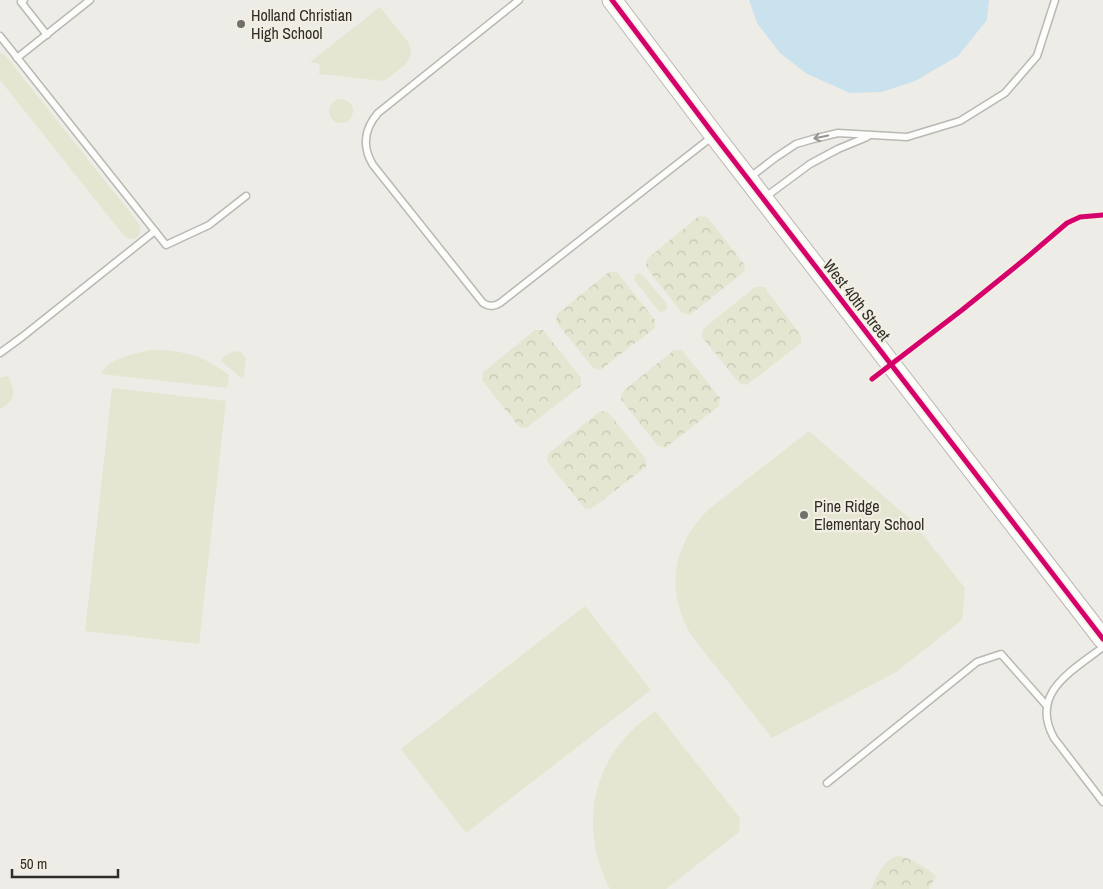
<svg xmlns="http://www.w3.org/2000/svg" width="1103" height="889" font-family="'Archivo Narrow',sans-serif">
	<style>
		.grass { fill: #e5e6d1 }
		.park { fill: url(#park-crowns) }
		.water { fill: #cae2ed }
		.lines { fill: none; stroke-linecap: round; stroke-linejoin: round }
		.lane-casing { stroke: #b9b8b3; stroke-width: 9 }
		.secondary-casing { stroke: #b9b8b3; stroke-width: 21 }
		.lane { stroke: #fcfcfb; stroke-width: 6 }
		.secondary { stroke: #fcfcfb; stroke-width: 19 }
		.cycleway-casing { stroke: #f2eee2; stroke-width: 8 }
		.cycleway { stroke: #d6006c; stroke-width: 5 }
		.oneway { stroke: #969492 }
		.poi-dot { fill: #72706b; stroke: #f2eee2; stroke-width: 2 }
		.labels { text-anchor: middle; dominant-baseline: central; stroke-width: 4.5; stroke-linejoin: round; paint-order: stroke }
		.poi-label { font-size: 16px; fill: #2f2d29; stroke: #f2eee2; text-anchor: start }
		.street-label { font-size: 16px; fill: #2f2d29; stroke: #f2eee2 }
	</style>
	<defs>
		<pattern id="park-crowns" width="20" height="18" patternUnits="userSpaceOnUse" patternTransform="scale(1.25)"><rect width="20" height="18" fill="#e5e6d1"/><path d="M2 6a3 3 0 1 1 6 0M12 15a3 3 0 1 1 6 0" fill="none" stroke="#c5c6b3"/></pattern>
	</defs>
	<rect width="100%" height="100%" fill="#eeece6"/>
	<!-- grass -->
	<g class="grass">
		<path d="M380,7l28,35 3,8 -1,7 -4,7 -22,17 -65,-7 1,-10 -10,-2z"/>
		<path d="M0,53l5,2 135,170v8c-3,6 -9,8 -15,4l-125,-157z"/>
		<circle cx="341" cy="111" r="12"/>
		<path d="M638,273l5,2 23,28 1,4 -2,4 -4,1 -3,-2 -23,-29 -1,-2 1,-4z"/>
		<path d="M151,350c29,-1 55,6 78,25l-2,13 -126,-14c6,-15 35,-21 50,-24z"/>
		<path d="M237,351l4,1 5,6 -2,18 -3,2 -20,-17c1,-6 10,-9 16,-10z"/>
		<path d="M7,375c9,14 10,26 -7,34v-32h4z"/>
		<path d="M112,388l114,13 -27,243 -114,-13z"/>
		<path d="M809,431l102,89 54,68 -3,32 -66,52 -124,66 -81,-103c-26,-45 -19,-90 18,-126z"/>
		<path d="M585,606l66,84 -185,143 -65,-84z"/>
		<path d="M655,711l85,107 -1,14 -73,57h-56c-26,-48 -23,-108 14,-150 9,-11 20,-19 31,-28z"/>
	</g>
	<!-- park -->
	<g class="park">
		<path d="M699,216l8,1 38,48 -1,7 -54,43 -8,-2 -36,-46 1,-8z"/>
		<path d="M609,272h8l38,48v8l-55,42 -7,-2 -37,-46 1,-8z"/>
		<path d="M755,287h9l37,48v8l-54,42 -8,-2 -37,-46 1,-8z"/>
		<path d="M535,330h8l38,48v8l-55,42 -7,-1 -37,-47 1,-8z"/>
		<path d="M674,350h8l38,48 -1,8 -54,42 -7,-2 -37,-46 1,-8z"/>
		<path d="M600,411l8,1 38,47v8l-55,42 -7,-1 -37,-47 1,-7z"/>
		<path d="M897,856c11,0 30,12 39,20l-7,13h-58c6,-12 12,-29 26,-33z"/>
	</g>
	<!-- water -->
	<path class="water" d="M749,0h240l-2,20 -29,36 -43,25 -33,11 -32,1 -43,-19 -27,-21 -23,-30z"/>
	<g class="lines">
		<!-- lane casing -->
		<g class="lane-casing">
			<g id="lane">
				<path d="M24,0l-3,2 26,33"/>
				<path d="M519,0l-141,113c-14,16 -16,34 -5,52l110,138c6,4 11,4 17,0l213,-167"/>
				<path d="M0,36l166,209 43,-20 37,-29"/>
				<path d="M17,58l73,-58"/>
				<path d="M749,178l26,-20 21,-14 17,-5 25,-6 69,4 53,-16 45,-28 32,-37 18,-56"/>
				<path d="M764,198l46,-34 28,-15 29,-12"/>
				<path d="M0,353l22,-16 133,-106"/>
				<path d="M1103,647c-31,24 -74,46 -49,91l49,64"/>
				<path d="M827,783l150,-121 24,-8 46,52"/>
			</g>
		</g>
		<!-- secondary casing -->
		<g class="secondary-casing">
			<path id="secondary" d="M612,0l102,135 389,504"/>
		</g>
		<!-- lane -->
		<use href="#lane" class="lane"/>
		<!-- secondary -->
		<use href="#secondary" class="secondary"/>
		<!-- cycleway casing -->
		<g class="cycleway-casing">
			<g id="cycleway">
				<path d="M612,0l102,135 389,504"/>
				<path d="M872,379l90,-69 63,-51 42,-36 13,-6 23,-2"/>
			</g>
		</g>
		<!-- cycleway -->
		<use href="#cycleway" class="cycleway"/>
	</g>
	<!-- one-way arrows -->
	<defs><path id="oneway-shaft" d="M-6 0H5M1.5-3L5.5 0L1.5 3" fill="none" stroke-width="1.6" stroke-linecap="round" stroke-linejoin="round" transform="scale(1.25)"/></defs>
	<use class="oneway" href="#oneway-shaft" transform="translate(821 137) rotate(168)"/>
	<!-- markers -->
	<g class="poi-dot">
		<circle cx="241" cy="24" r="5"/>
		<circle cx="804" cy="515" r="5"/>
	</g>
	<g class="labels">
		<!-- poi labels -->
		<g class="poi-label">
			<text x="251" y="15">Holland Christian<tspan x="251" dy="18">High School</tspan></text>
			<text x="814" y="506">Pine Ridge<tspan x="814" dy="18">Elementary School</tspan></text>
		</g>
		<!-- street labels -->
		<g class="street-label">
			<text transform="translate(857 300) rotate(52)">West 40th Street</text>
		</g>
	</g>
	<!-- scale -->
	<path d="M12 869v8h106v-8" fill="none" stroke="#2f2d29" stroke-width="2.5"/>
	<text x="20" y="869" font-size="15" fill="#2f2d29" stroke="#f2eee2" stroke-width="4" paint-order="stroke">50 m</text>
</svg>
